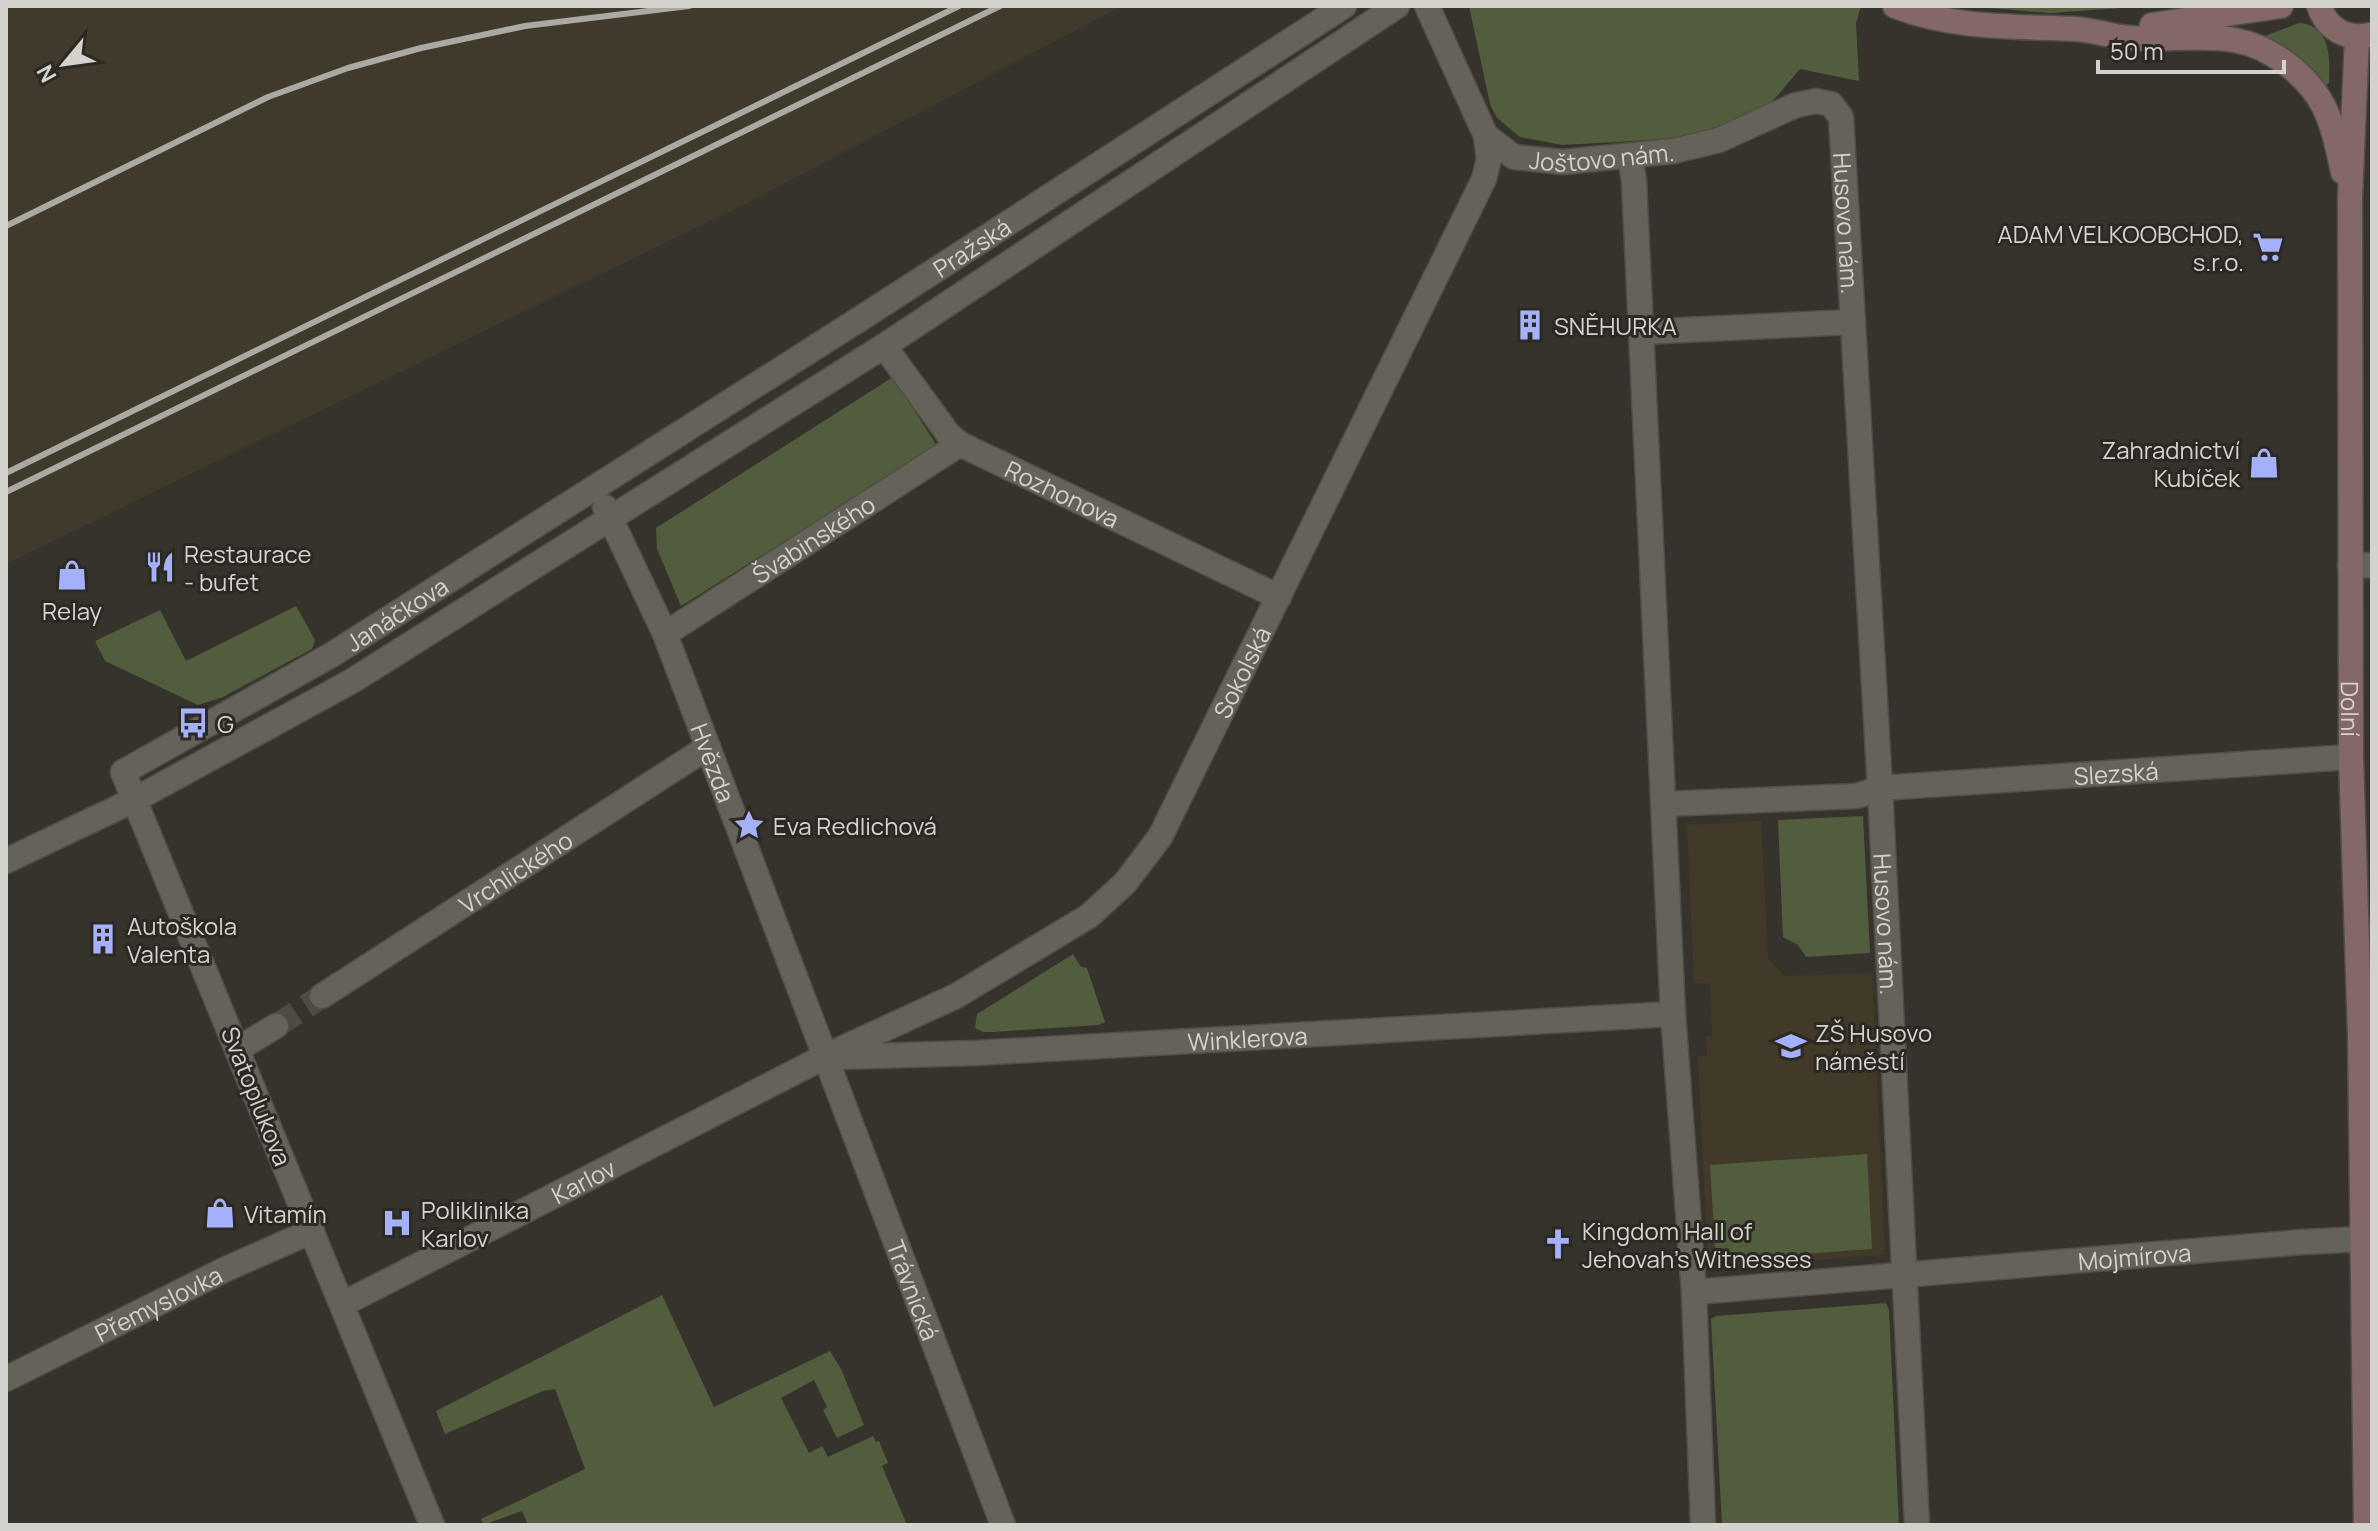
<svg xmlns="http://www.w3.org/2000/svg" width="2378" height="1531" font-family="Manrope,sans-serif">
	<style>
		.built { fill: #403a2d }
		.education { fill: #423a29 }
		.green { fill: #515d3d }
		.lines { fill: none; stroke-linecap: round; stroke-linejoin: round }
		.street-tunnel { stroke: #4e4b44; stroke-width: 24; stroke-dasharray: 24 12; stroke-linecap: butt }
		.street-casing { stroke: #514e49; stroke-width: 27 }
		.secondary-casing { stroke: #514e49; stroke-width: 27 }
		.street { stroke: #65625a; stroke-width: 24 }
		.secondary { stroke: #846767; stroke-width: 24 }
		.rail { stroke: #aba9a3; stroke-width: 6 }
		.labels { text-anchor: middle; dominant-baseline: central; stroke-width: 6; stroke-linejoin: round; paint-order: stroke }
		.street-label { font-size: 24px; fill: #d4d2cd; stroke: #2c2923 }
		.poi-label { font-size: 24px; fill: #d4d2cd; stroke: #2c2923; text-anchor: start }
	</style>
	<rect width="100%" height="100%" fill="#36332c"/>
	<!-- built -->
	<path class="built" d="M6,6h1116l-373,196 -743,362z"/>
	<!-- education -->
	<path class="education" d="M1761,821l7,137 17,18 87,-3 13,282 -177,13 -10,-212h9l-1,-19 6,-1 -2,-53h-16l-7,-158z"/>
	<!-- green -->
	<g class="green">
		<path d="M1469,6h392l-5,17 3,58 -59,-12 -34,40 -40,17 -39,12 -125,7 -42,-8 -23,-19 -7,-14z"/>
		<path d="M1967,6h184l-101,7z"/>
		<path d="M2299,23c32,2 31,35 30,60l-3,3 -61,-50z"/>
		<path d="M893,377l44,69 -256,160 -24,-57 -1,-21z"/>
		<path d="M296,606l19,34 -3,9 -89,48 -25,8 -93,-44 -10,-20 65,-31 26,51z"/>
		<path d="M1863,816l7,137 -64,4 -8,-12 -15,-8 -5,-117z"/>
		<path d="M1073,954l8,13 6,1 18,54 -7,3 -105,7h-10l-8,-4 2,-14z"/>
		<path d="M1867,1154l5,95 -156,11 -6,-95z"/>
		<path d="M662,1295l52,112 116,-56 11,18 23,56 -27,13 -14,-28 4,-3 -13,-27 -33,18 28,55 13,-7 6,11 45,-21 3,6 3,-1 9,22 -6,3 25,59h-379l-6,-14 -39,14 -2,-6 104,-50 -30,-80 -12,2 -98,43 -9,-23z"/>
		<path d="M1886,1303l3,7 10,215h-177l-11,-206 5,-3z"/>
	</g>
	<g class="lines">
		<!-- street-tunnel -->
		<path class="street-tunnel" d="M276,1026l46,-30"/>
		<!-- street casing -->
		<g class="street-casing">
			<g id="street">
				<path id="s1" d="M1427,6l59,130 28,21 49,5 111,-11 45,-11 77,-35 20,-4 15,3 10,13 39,671 37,737"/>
				<path d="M1630,156l4,25 39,833 21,278 9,233"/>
				<path d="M1641,332l212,-10"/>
				<path id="s2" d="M884,346l65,89 11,9 319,153"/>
				<path id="s3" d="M605,507l60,127 338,891"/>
				<path d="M2350,566l22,-1"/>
				<path id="s4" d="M665,634l295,-190"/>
				<path id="s5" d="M1664,804l193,-8 23,-8 471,-31"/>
				<path d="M6,861l130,-62 216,-118 532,-335 513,-340"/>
				<path id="s6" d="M322,996l386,-249"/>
				<path d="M238,1049l38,-23"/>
				<path id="s7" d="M836,1057l139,-4 698,-39"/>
				<path id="s8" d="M1694,1292l609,-50 60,-3"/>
				<path id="s9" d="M343,1304l481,-247 132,-61 133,-80 36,-33 35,-46 324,-658 5,-20 -3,-23"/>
				<path id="s10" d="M6,1379l220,-110 86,-38"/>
				<path id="s11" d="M432,1525l-309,-753 210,-118 533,-339 478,-309"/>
			</g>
		</g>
		<!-- secondary casing -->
		<g class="secondary-casing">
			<g id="secondary">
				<path d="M1895,6c59,23 120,20 181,23 18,1 36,8 54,9 35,3 70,-4 104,2 36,6 74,35 90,67 10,20 14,43 19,65"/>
				<path d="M2319,6c8,23 27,34 51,29"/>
				<path d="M2152,25l129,-19"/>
				<path id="s12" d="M2357,37l-7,161 1,559 9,278 6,490"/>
			</g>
		</g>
		<!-- street -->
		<use href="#street" class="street"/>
		<!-- secondary -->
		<use href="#secondary" class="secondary"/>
		<!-- rail -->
		<g class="rail">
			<path d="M6,226l262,-129 80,-29 73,-20 104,-22 164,-20"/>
			<path d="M6,473l953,-467"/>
			<path d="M6,492l994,-486"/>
		</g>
	</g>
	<!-- icons -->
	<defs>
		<g id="supermarket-bare" transform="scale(2.4)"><path d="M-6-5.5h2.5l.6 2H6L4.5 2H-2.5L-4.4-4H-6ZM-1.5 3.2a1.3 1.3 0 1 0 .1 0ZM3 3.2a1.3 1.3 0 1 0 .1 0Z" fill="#a6b1fc" stroke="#2c2923" stroke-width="2.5" paint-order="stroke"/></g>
		<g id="building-bare" transform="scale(2.4)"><path d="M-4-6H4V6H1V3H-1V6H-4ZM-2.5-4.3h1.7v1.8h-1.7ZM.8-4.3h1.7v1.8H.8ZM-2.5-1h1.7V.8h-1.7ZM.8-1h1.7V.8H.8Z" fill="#a6b1fc" stroke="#2c2923" stroke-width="2.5" paint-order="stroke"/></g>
		<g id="shop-bare" transform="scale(2.4)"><path d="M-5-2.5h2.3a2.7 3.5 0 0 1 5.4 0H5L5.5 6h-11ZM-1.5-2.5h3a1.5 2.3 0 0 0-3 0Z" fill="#a6b1fc" stroke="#2c2923" stroke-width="2.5" paint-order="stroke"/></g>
		<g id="restaurant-bare" transform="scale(2.4)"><path d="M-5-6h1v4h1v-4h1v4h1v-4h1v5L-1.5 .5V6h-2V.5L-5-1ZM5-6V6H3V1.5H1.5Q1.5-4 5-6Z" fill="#a6b1fc" stroke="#2c2923" stroke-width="2.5" paint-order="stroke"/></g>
		<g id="bus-bare" transform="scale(2.4)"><path d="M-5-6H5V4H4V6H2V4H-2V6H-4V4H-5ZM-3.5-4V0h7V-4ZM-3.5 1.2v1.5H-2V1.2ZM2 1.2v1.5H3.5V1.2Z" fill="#a6b1fc" stroke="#2c2923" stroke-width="2.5" paint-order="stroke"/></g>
		<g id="sight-bare" transform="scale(2.4)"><path d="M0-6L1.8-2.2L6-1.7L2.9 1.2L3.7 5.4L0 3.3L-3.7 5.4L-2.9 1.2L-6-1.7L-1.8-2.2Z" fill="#a6b1fc" stroke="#2c2923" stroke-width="2.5" paint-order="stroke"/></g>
		<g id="school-bare" transform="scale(2.4)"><path d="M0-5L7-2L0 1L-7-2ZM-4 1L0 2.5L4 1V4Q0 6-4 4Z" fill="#a6b1fc" stroke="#2c2923" stroke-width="2.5" paint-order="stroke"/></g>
		<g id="hospital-bare" transform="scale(2.4)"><path d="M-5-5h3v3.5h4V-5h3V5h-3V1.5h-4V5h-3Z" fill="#a6b1fc" stroke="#2c2923" stroke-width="2.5" paint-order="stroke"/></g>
		<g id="church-bare" transform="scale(2.4)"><path d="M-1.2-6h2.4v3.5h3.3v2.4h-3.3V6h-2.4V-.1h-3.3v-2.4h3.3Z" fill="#a6b1fc" stroke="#2c2923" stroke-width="2.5" paint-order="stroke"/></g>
	</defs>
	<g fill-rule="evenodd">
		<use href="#supermarket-bare" x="2268" y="247"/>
		<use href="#building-bare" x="1530" y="325"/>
		<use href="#shop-bare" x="2264" y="463"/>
		<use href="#restaurant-bare" x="160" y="567"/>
		<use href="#shop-bare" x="72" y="575"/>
		<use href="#bus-bare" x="193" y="723"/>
		<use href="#sight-bare" x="749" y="825"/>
		<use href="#building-bare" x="103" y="939"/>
		<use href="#school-bare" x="1791" y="1046"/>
		<use href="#shop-bare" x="220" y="1213"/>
		<use href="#hospital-bare" x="397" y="1223"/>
		<use href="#church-bare" x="1558" y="1244"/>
	</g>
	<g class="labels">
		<!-- street labels -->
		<g class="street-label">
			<text stroke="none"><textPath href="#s1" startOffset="266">Joštovo nám.</textPath></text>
			<text stroke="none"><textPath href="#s1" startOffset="628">Husovo nám.</textPath></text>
			<text stroke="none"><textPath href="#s11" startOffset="1812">Pražská</textPath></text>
			<text stroke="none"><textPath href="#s2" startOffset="238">Rozhonova</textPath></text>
			<text stroke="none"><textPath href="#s4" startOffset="176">Švabinského</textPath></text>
			<text stroke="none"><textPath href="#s11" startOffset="1130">Janáčkova</textPath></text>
			<text stroke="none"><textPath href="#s9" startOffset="1132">Sokolská</textPath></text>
			<text stroke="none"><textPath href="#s12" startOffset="672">Dolní</textPath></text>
			<text stroke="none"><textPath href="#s3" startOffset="278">Hvězda</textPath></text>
			<text stroke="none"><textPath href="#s5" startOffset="454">Slezská</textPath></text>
			<text stroke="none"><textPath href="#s6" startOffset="230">Vrchlického</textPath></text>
			<text stroke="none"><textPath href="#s1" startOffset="1330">Husovo nám.</textPath></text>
			<text stroke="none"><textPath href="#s7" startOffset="412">Winklerova</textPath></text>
			<text transform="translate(257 1096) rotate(68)">Svatoplukova</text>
			<text stroke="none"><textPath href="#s9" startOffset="270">Karlov</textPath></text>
			<text stroke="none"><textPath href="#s8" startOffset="442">Mojmírova</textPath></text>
			<text stroke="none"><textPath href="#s3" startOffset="842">Trávnická</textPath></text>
			<text stroke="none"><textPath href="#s10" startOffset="170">Přemyslovka</textPath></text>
		</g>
		<!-- poi labels -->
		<g class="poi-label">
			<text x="2244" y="233" text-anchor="end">ADAM VELKOOBCHOD,<tspan x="2244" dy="28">s.r.o.</tspan></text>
			<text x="1554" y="325">SNĚHURKA</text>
			<text x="2240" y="449" text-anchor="end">Zahradnictví<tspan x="2240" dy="28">Kubíček</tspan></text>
			<text x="184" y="553">Restaurace<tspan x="184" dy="28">- bufet</tspan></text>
			<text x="72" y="610" text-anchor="middle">Relay</text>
			<text x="217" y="723">G</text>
			<text x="773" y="825">Eva Redlichová</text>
			<text x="127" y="925">Autoškola<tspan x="127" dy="28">Valenta</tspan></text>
			<text x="1815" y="1032">ZŠ Husovo<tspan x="1815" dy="28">náměstí</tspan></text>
			<text x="421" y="1209">Poliklinika<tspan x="421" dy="28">Karlov</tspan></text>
			<text x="244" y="1213">Vitamín</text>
			<text x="1582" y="1230">Kingdom Hall of<tspan x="1582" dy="28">Jehovah's Witnesses</tspan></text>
		</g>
	</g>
	<!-- border -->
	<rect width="2378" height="1531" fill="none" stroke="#d4d2cd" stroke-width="16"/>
	<!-- north arrow -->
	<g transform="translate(64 64) rotate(241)" stroke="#2c2923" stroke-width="6" paint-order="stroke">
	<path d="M0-6L14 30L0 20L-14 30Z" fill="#d4d2cd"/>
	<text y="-12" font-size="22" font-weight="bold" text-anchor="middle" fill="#d4d2cd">N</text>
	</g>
	<!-- scale -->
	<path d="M2098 60v12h186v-12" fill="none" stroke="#d4d2cd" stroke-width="4"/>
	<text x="2110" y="60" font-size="24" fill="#d4d2cd" stroke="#2c2923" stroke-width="6" paint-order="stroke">50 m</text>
</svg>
